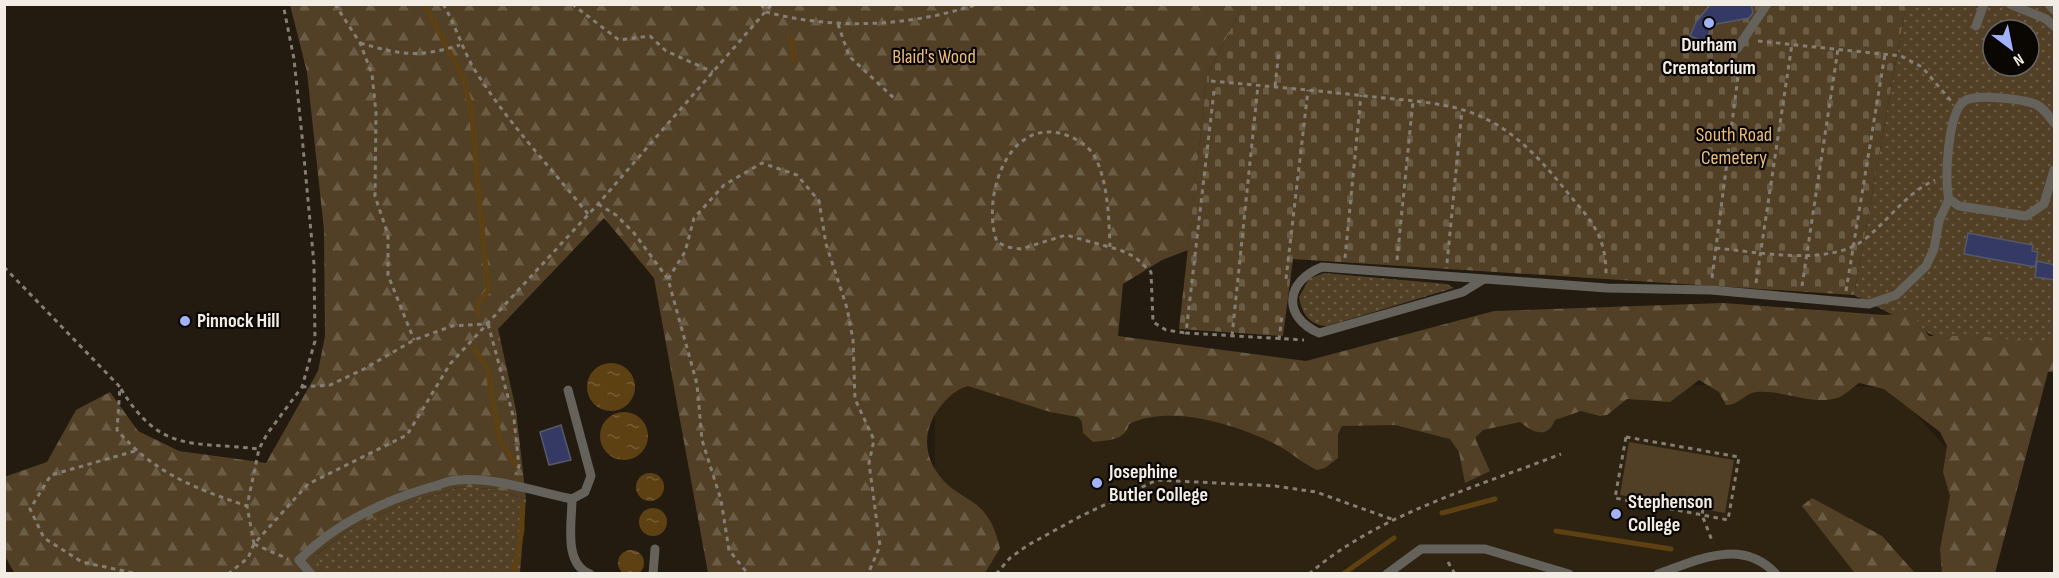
<svg xmlns="http://www.w3.org/2000/svg" width="2059" height="578" font-family="'Sofia Sans Condensed',sans-serif">
	<style>
		.built { fill: #2e2211 }
		.grass { fill: url(#grass-dots); fill-rule: evenodd }
		.forest { fill: url(#forest-firs) }
		.cemetery { fill: url(#cemetery-stones) }
		.pitch { fill: #524026 }
		.water { fill: url(#water-ripples) }
		.lines { fill: none; stroke-linecap: round; stroke-linejoin: round }
		.stream { stroke: #5d4113; stroke-width: 5 }
		.building { fill: #343a64; stroke: #565968; stroke-width: 1.5 }
		.path { stroke: #857e74; stroke-width: 3; stroke-dasharray: 4.5 4.5; stroke-linecap: butt }
		.service { stroke: #65615b; stroke-width: 9 }
		.poi-dot { fill: #a3b2fd; stroke: #0a0703; stroke-width: 2 }
		.labels { text-anchor: middle; dominant-baseline: central; stroke-width: 4.5; stroke-linejoin: round; paint-order: stroke }
		.poi-label { font-size: 20px; font-weight: bold; fill: #f2ece4; stroke: #0a0703; text-anchor: start }
		.park-label { font-size: 20px; fill: #ecbd79; stroke: #0a0703 }
	</style>
	<defs>
		<pattern id="grass-dots" width="8" height="8" patternUnits="userSpaceOnUse" patternTransform="scale(1.5)"><rect width="8" height="8" fill="#524026"/><path d="M2 2h.1M6 6h.1" fill="none" stroke="#6b5c45" stroke-width="1.8" stroke-linecap="round"/></pattern>
		<pattern id="forest-firs" width="22" height="20" patternUnits="userSpaceOnUse" patternTransform="scale(1.5)"><rect width="22" height="20" fill="#524026"/><path d="M5 1l3.5 6h-7zM16 11l3.5 6h-7z" fill="#6b5c45"/></pattern>
		<pattern id="cemetery-stones" width="16" height="16" patternUnits="userSpaceOnUse" patternTransform="scale(1.5)"><rect width="16" height="16" fill="#524026"/><path d="M2 7V4a2 2 0 0 1 4 0v3zM10 15v-3a2 2 0 0 1 4 0v3z" fill="#6b5c45"/></pattern>
		<pattern id="water-ripples" width="26" height="14" patternUnits="userSpaceOnUse" patternTransform="scale(1.5)"><rect width="26" height="14" fill="#5d4113"/><path d="M2 4q2-2 4 0t4 0M15 11q2-2 4 0t4 0" fill="none" stroke="#755d35"/></pattern>
	</defs>
	<rect width="100%" height="100%" fill="#231b10"/>
	<!-- built -->
	<path class="built" d="M935,376l956,11 62,68 18,119h-1036z"/>
	<!-- grass -->
	<g class="grass">
		<path d="M1906,5h148v367l-69,-10 -131,-67zM1993,30h36v36h-36z"/>
		<path d="M1324,273l123,11 7,4 -127,38c-18,-1 -25,-12 -28,-29l10,-18z"/>
		<path d="M460,487l34,2 32,10 -6,74h-195l-13,-15 38,-29 49,-23z"/>
	</g>
	<!-- forest -->
	<g class="forest">
		<path d="M290,5h953l-36,71 -19,174 -26,10 -39,24 -5,52 188,25 188,-50 229,-8 161,12 27,-2 18,23h48l77,8v28h-6l-53,201h-53l-2,-24 10,-53 -7,-24 4,-26 -7,-14 -56,-43 -25,-6c-6,4 -13,11 -19,14 -27,10 -57,-8 -84,-5 -12,2 -18,14 -30,13l-7,-13 -20,-12 -29,22 -43,-3 -20,16 -7,1 -19,-5 -26,9c-8,20 -22,12 -35,2l-37,8 -8,8 15,33 -25,12 -6,-31 -9,-13 -55,-14 -53,1 -4,8v24l-13,10 -8,2c-16,-7 -28,-20 -44,-27 -38,-19 -103,-39 -144,-19 -4,17 -21,16 -36,18l-10,-9 -1,-11 -4,-5 -28,-5 -82,-26c-15,4 -26,17 -34,30 -14,25 -6,51 15,70 11,9 25,15 34,25 10,11 13,23 17,37l-15,25h-277l-54,-295 -50,-60 -106,111 18,81 10,89 -32,-10 -34,-2 -61,19 -49,23 -37,28 12,16 -310,1 -10,-18 -1,-79 43,-15 29,-52 34,-18 28,39 41,20 87,12 52,-92 7,-35 -1,-106 -17,-158z"/>
		<path d="M1812,498l70,38 33,37 -61,-1 -52,-66z"/>
	</g>
	<!-- cemetery -->
	<path class="cemetery" d="M1243,5h663l-52,290 -561,-36 -10,77 -104,-7 28,-253z"/>
	<!-- pitch -->
	<path class="pitch" d="M1629,442l105,18 -9,53 -105,-18z"/>
	<!-- water -->
	<g class="water">
		<circle cx="611" cy="387" r="24"/>
		<circle cx="624" cy="436" r="24"/>
		<circle cx="650" cy="487" r="14"/>
		<circle cx="653" cy="522" r="14"/>
		<circle cx="631" cy="563" r="13"/>
	</g>
	<g class="lines">
		<!-- stream -->
		<g class="stream">
			<path d="M424,4l39,73 8,32 17,182 -11,14 2,9"/>
			<path d="M791,37l3,23"/>
			<path d="M474,348l13,20 13,72 17,27"/>
			<path d="M1442,513l53,-14"/>
			<path d="M1556,531l115,18"/>
			<path d="M513,574l9,-44v-25"/>
			<path d="M1343,574l51,-36"/>
		</g>
	</g>
	<!-- building -->
	<g class="building">
		<path d="M1711,4h40l2,9 -4,5 -32,6 -7,7 -5,11 -15,-6 6,-14z"/>
		<path d="M1968,233l65,12 -1,6 6,1 -3,15 -71,-13z"/>
		<path d="M2037,261l18,4v15l-20,-3z"/>
		<path d="M561,425l10,35 -22,5 -9,-33z"/>
	</g>
	<g class="lines">
		<!-- path -->
		<g class="path">
			<path d="M335,4l25,39 12,31 4,39 -1,83 13,39v40l26,65"/>
			<path d="M443,4c14,23 20,49 35,71 32,50 73,93 110,139"/>
			<path d="M572,4l47,36 31,-4 16,15 47,21"/>
			<path d="M761,4l5,8c69,18 143,15 212,-8"/>
			<path d="M838,24l11,32 47,44"/>
			<path d="M1758,41l143,15 21,11 29,34"/>
			<path d="M360,43c42,12 57,15 100,2"/>
			<path d="M1211,81c55,5 109,10 164,16 35,4 75,5 107,20 34,15 62,46 85,75 25,30 39,43 39,83"/>
			<path d="M1275,86l4,-35"/>
			<path d="M1214,91l-28,242 118,7"/>
			<path d="M598,204l18,11 18,18 34,46 29,105 5,56 19,60 8,50 19,24"/>
			<path d="M1110,247c-1,-28 -2,-65 -15,-90 -6,-11 -18,-18 -29,-22 -59,-20 -85,64 -69,107l10,5 14,2 45,-14 54,15 15,7 16,15 2,50 13,8 20,3"/>
			<path d="M1716,248c42,4 114,19 149,-9 25,-20 41,-46 70,-59"/>
			<path d="M1345,258l16,-163"/>
			<path d="M1397,260l16,-159"/>
			<path d="M1447,263l15,-153"/>
			<path d="M4,267l116,120 -3,43c37,43 77,58 130,76"/>
			<path d="M1712,278l28,-217"/>
			<path d="M668,279l17,-27 9,-34 30,-33 38,-22 35,12 22,26 7,43 21,64 6,32 2,59 19,41 -5,23 11,83 -12,28"/>
			<path d="M1286,279l22,-189"/>
			<path d="M1756,283l36,-239"/>
			<path d="M1802,286l36,-237"/>
			<path d="M1846,291l39,-237"/>
			<path d="M488,324l26,95 5,47 -3,8"/>
			<path d="M1232,336l26,-251"/>
			<path d="M1279,340l3,-25"/>
			<path d="M302,387l28,-2 34,-16 50,-29 38,-14 36,-2"/>
			<path d="M121,389c40,65 71,52 138,60"/>
			<path d="M1626,437l113,20 -11,63 -113,-22z"/>
			<path d="M135,451l-84,24 -21,34 14,29 38,24 56,12"/>
			<path d="M1703,509l-1,6 11,28"/>
			<path d="M254,544l-7,-38 12,-57 8,-15 35,-47 13,-46 -1,-77 -12,-128 -8,-77 -11,-55"/>
			<path d="M254,544l34,15"/>
			<path d="M1448,562l7,12"/>
			<path d="M228,574l20,-16 6,-14 54,-60 99,-49 43,-71 148,-160 174,-200"/>
			<path d="M996,574l14,-16 18,-13 53,-29 76,-36 118,6 41,6 78,28"/>
			<path d="M1309,574c69,-60 168,-87 252,-120"/>
		</g>
		<!-- service -->
		<g class="service">
			<path d="M2010,4l36,15 8,7"/>
			<path d="M2049,4l5,6"/>
			<path d="M1976,26l8,-22"/>
			<path d="M1737,49l30,-45"/>
			<path d="M2054,123c-5,-7 -11,-16 -19,-19 -13,-5 -62,-11 -72,-2 -15,13 -19,78 -14,97l10,7 67,10 18,-12 10,-34"/>
			<path d="M1484,279l-21,13 -144,41c-38,-17 -33,-52 3,-66l285,21 104,2 158,14 27,-9 30,-29 8,-17 5,-28 10,-22"/>
			<path d="M568,390l23,86 -6,16 -13,7"/>
			<path d="M311,574l-12,-14c36,-36 84,-59 132,-73 9,-2 18,-7 27,-7 38,-3 78,12 114,19 0,23 -9,65 18,75"/>
			<path d="M653,574l2,-25"/>
			<path d="M1387,574l34,-25h64l84,25"/>
			<path d="M1658,574c40,-14 84,-37 118,0"/>
		</g>
	</g>
	<!-- markers -->
	<g class="poi-dot">
		<circle cx="1709" cy="23" r="6"/>
		<circle cx="185" cy="321" r="6"/>
		<circle cx="1097" cy="483" r="6"/>
		<circle cx="1616" cy="514" r="6"/>
	</g>
	<g class="labels">
		<!-- poi labels -->
		<g class="poi-label">
			<text x="1709" y="45" text-anchor="middle">Durham<tspan x="1709" dy="23">Crematorium</tspan></text>
			<text x="197" y="321">Pinnock Hill</text>
			<text x="1109" y="472">Josephine<tspan x="1109" dy="23">Butler College</tspan></text>
			<text x="1628" y="502">Stephenson<tspan x="1628" dy="23">College</tspan></text>
		</g>
		<!-- park labels -->
		<g class="park-label">
			<text x="934" y="57">Blaid's Wood</text>
			<text x="1734" y="135">South Road<tspan x="1734" dy="23">Cemetery</tspan></text>
		</g>
	</g>
	<!-- border -->
	<rect width="2059" height="578" fill="none" stroke="#f2ece4" stroke-width="12"/>
	<!-- north arrow -->
	<g transform="translate(2011 48) rotate(148)"><circle r="28" fill="#0a0703" stroke="#67635d" stroke-width="1.5"/>
	<path d="M0-4.5L10 22L0 15L-10 22Z" fill="#a3b2fd"/>
	<text y="-9" font-size="16" font-weight="bold" text-anchor="middle" fill="#f2ece4">N</text>
	</g>
</svg>
